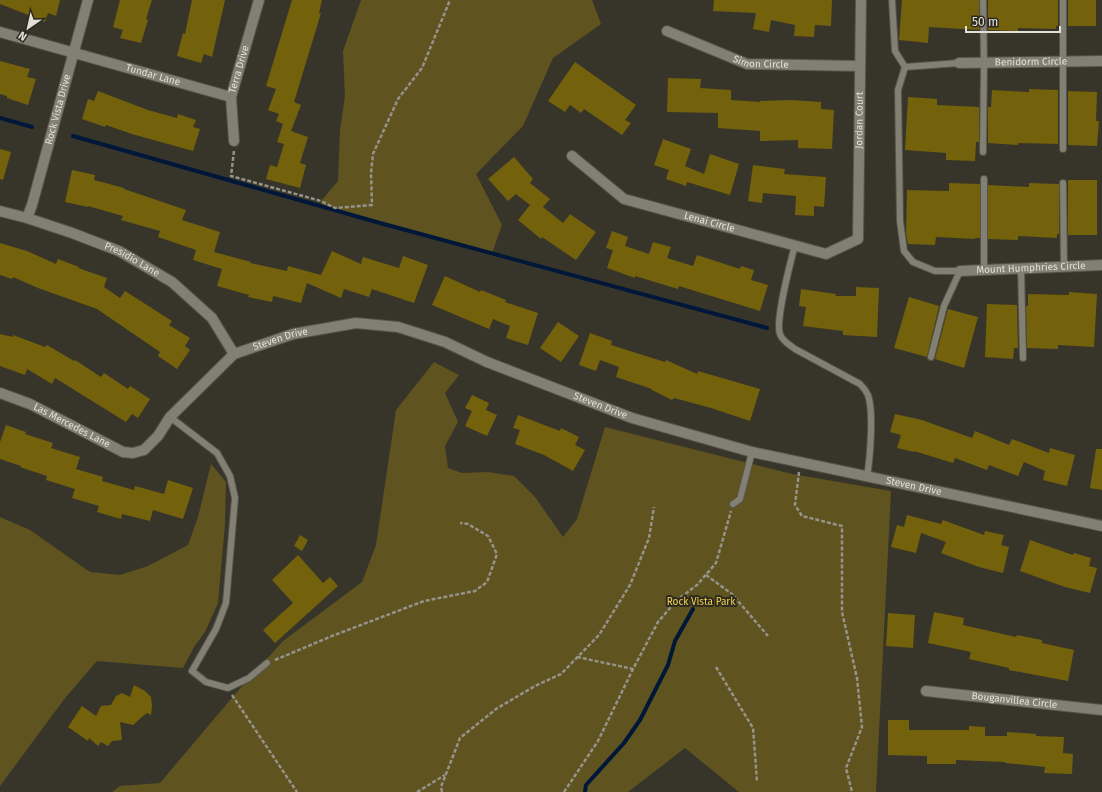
<svg xmlns="http://www.w3.org/2000/svg" width="1102" height="792" font-family="'Fira Sans',sans-serif">
	<style>
		.green { fill: #5f5320 }
		.lines { fill: none; stroke-linecap: round; stroke-linejoin: round }
		.stream { stroke: #001739; stroke-width: 4 }
		.building { fill: #73610c }
		.service-casing { stroke: #56534a; stroke-width: 8 }
		.minor-casing { stroke: #56534a; stroke-width: 12 }
		.path { stroke: #95938a; stroke-width: 2.5; stroke-dasharray: 4 2; stroke-linecap: butt }
		.service { stroke: #827f73; stroke-width: 6 }
		.minor { stroke: #827f73; stroke-width: 10 }
		.labels { text-anchor: middle; dominant-baseline: central; stroke-width: 4; stroke-linejoin: round; paint-order: stroke }
		.street-label { font-size: 10px; fill: #e2e0d9; stroke: #2d2b20 }
		.park-label { font-size: 10px; fill: #f2d24d; stroke: #2d2b20 }
	</style>
	<rect width="100%" height="100%" fill="#37352a"/>
	<!-- green -->
	<g class="green">
		<path d="M361,0h231l9,24 -48,34 -30,68 -47,48 26,51 -10,28 -170,-47 -1,-5 17,-20 2,-51 5,-34 -2,-45z"/>
		<path d="M434,362l25,13 -14,18 13,29 -13,24 3,22 14,5 26,-1 26,4 21,21 28,40 14,-18 28,-92 187,47 99,17 -15,301h-137l-54,-44 -57,44h-516l8,-6 40,-3 76,-90 47,-52 79,-59 14,-37 20,-135z"/>
		<path d="M211,464l15,18 -1,42 -7,79 -13,29 -11,15 -11,21 -86,-7 -32,37 -65,88v-269l30,13 60,42 30,3 28,-9 40,-21 10,-28z"/>
	</g>
	<g class="lines">
		<!-- stream -->
		<g class="stream">
			<path d="M0,118l32,9"/>
			<path d="M73,136l307,87 387,105"/>
			<path d="M585,792l1,-7 38,-42 16,-23 28,-55 7,-24 18,-32"/>
		</g>
	</g>
	<!-- building -->
	<g class="building">
		<path d="M0,0h60l-4,16 -8,-3 -3,9 -14,-4v-2l-31,-12z"/>
		<path d="M120,0h32l-6,19 2,1 -7,23 -21,-5 3,-8 -10,-3z"/>
		<path d="M192,0h33l-13,57 -8,-3 -3,9 -24,-7 6,-23 2,1z"/>
		<path d="M292,0h30l-3,13h2l-27,89 7,3 -10,26 17,6 -8,26 6,2 -6,23 -34,-9 4,-14 7,2 7,-23 -7,-2 6,-18 -7,-3 3,-7 -11,-4 8,-21 -10,-3z"/>
		<path d="M714,0h118l-1,26 -16,-1 -1,12 -20,-1 1,-11 -24,-5 -2,12 -16,-3 3,-16 -43,-2z"/>
		<path d="M902,0h77v30l-50,-3 -1,16 -29,-3z"/>
		<path d="M988,0h70v26h-2v3l-38,-1v3l-30,-1z"/>
		<rect x="1068" y="0" width="28" height="26"/>
		<path d="M0,61l30,8 -3,8 9,2 -8,26 -21,-7v-2l-7,-2z"/>
		<path d="M575,62l61,43 -11,15 6,3 -9,12 -38,-26 -3,4 -11,-8 -5,7 -17,-11z"/>
		<path d="M668,78l33,1 -1,9 31,2v10l29,2v-1l30,-1 31,2v7l13,1 -2,39 -34,-1v-8l-38,1v-10l-42,-3v-15l-51,-1z"/>
		<path d="M1029,89l29,1v54l-40,-1v2l-30,-2v-36h3l1,-17 37,2z"/>
		<path d="M98,91l50,19 29,8 1,-4 18,6 -3,7 7,2 -7,22 -61,-17 -26,-9 -1,2 -23,-8 6,-20 6,2z"/>
		<path d="M1068,91l29,1 -1,29h3l-2,25 -29,-1z"/>
		<path d="M908,97l29,2v6l42,2v35h-3l-1,19 -29,-1v-7l-41,-3z"/>
		<path d="M663,139l28,10 -6,17 19,8 6,-20 29,10 -9,31 -43,-13 -1,4 -20,-7 3,-9 -15,-5z"/>
		<path d="M0,149l11,3 -8,28 -3,-1z"/>
		<path d="M514,157l19,22 -3,4 20,16 -7,8 20,16 7,-9 26,18 -20,28 -34,-23 -1,2 -23,-19 12,-15 -14,-11 -8,7 -20,-22z"/>
		<path d="M753,165l32,4 -1,5 42,3 -2,30 -10,-1v10l-19,-1 1,-19 -33,-3 -1,10 -14,-2z"/>
		<path d="M72,170l23,5 -1,5 30,8v1l62,21 -4,10 38,12 -6,20 37,10 -1,1 37,8 1,-5 33,9 11,-24 29,13 2,-7 36,11 4,-12 25,9 -14,38 -42,-14 -3,8 -25,-8 -3,9 -34,-15 -6,20 -28,-7 -1,6 -24,-5 1,-2 -32,-9 5,-17 -29,-9 3,-10 -38,-13 2,-6 -39,-11 2,-4 -35,-10v1l-23,-5z"/>
		<rect x="1068" y="180" width="29" height="55"/>
		<path d="M949,183l31,1v54h-5v1l-39,-2 -1,8 -27,-1 -2,-11 1,-43 42,1z"/>
		<path d="M1029,183l30,1v50h-2v4l-39,-2v4l-30,-1v-54l41,2z"/>
		<path d="M612,231l16,6 -3,9 24,8 4,-12 18,5 -4,11 26,8 4,-11 43,14 1,-3 13,4 -3,10 17,5 -8,26 -81,-25 -1,3 -43,-13v2l-28,-10 6,-18 -7,-2z"/>
		<path d="M0,243l27,8 29,13 2,-5 21,8 -1,1 29,10 -3,9 16,11 5,-7 47,30 -3,4 21,13 -5,8 5,4 -13,19 -19,-13 2,-4 -63,-43 -59,-21 -25,-11 -1,2 -12,-4z"/>
		<path d="M445,276l35,16 1,-2 25,10 -1,2 33,11 -10,32 -22,-7 4,-12 -17,-7 -4,10 -57,-24z"/>
		<path d="M856,287l23,1 -2,49 -34,-2v-4l-40,-5 3,-19 -7,-1 2,-17 35,5 -1,2h21z"/>
		<path d="M1069,292l28,2 -3,53 -36,-2v4l-31,-1 -1,-42h2v-12l41,1z"/>
		<path d="M909,297l30,9 -12,51 -33,-9z"/>
		<path d="M987,304l30,1 1,43h-4l-1,11 -28,-2z"/>
		<path d="M948,309l30,8 -14,51 -29,-9z"/>
		<path d="M558,322l21,14 -18,26 -21,-14z"/>
		<path d="M590,333l22,8 -1,4 54,17 1,-2 31,14 1,-3 62,18 -10,32 -39,-13 -37,-10 -2,2 -20,-10v-1l-36,-12 3,-10 -19,-7 -4,11 -17,-6z"/>
		<path d="M0,334l13,3v-2l32,12 2,-2 27,16 1,-1 26,17 3,-4 24,16 2,-3 20,13 -12,19 -6,-4 -6,8 -71,-44 -3,6 -25,-15 -2,6 -25,-9z"/>
		<path d="M472,395l17,8 -3,7 11,5 -10,21 -22,-10 7,-15 -7,-3z"/>
		<path d="M895,414l27,6 50,18 3,-7 34,14 3,-6 37,14 1,-5 25,7 -8,31 -24,-6 2,-9 -21,-9 -6,14 -29,-11 -2,5 -32,-12 -2,5 -39,-12v1l-17,-4 4,-13 -11,-3z"/>
		<path d="M518,415l42,16 1,-3 18,9 -4,8 10,5 -12,21 -29,-16 -29,-11 5,-14 -7,-2z"/>
		<path d="M6,425l20,7 -1,2 28,9 -2,5 29,9 -4,12 27,8 -1,4 32,9 1,-4 29,8 4,-14 25,8 -10,31 -30,-9 -3,11 -28,-7 -1,5 -24,-7 2,-6 -27,-8 3,-9 -29,-9 1,-4 -27,-9 1,-1 -21,-7v-17z"/>
		<path d="M1096,449h6v41l-12,-2z"/>
		<path d="M907,515l34,9 2,-4 41,15 1,-4 19,4 -3,10 8,2 -6,26 -24,-6 -38,-14 5,-11 -25,-9 -5,20 -25,-6 6,-22 7,2z"/>
		<path d="M300,535l8,5 -6,11 -8,-5z"/>
		<path d="M1030,540l43,15 1,-2 17,5 -2,8 8,2 -7,25 -25,-6 -45,-16z"/>
		<path d="M298,555l25,28 7,-6 8,9 -63,57 -12,-13 30,-27 -21,-23z"/>
		<path d="M934,612l30,6 -1,7 53,12 1,-2 25,5v3l32,7 -6,31 -59,-11v-2l-40,-9 2,-7 -43,-9z"/>
		<path d="M888,613l27,2 -2,33 -27,-2z"/>
		<path d="M134,685l11,6 6,6 1,9 -1,9 -4,-2 -4,3 -10,9 -13,-3 2,18 -10,1 -4,5 -7,-4 -3,4 -9,-8 -1,3 -20,-14 14,-21 14,10 5,-10 10,-1 5,-9 6,-3 8,4z"/>
		<path d="M888,720h21v10h60v-4l16,1v9h22v-4l29,2v2l28,1 -1,16 10,1 -1,20 -28,-1 1,-6 -40,-4v-1l-49,-2v4h-29v-8l-39,-1z"/>
	</g>
	<g class="lines">
		<!-- service casing -->
		<g class="service-casing">
			<g id="service">
				<path d="M892,0l3,51 10,16 54,-4"/>
				<path d="M983,0l1,63 -1,89"/>
				<path d="M905,67l-7,23 2,131 4,30 9,11 22,9h25l-16,35 -13,51"/>
				<path d="M1063,149v-149"/>
				<path d="M984,179v91"/>
				<path d="M1063,183l1,84"/>
				<path d="M795,245c-4,15 -20,77 -15,89 2,7 10,11 15,15l65,35c3,3 6,7 8,11 6,17 2,63 -1,82"/>
				<path d="M1021,268l2,90"/>
				<path d="M170,417l47,36 13,23 5,22 -9,105 -10,26 -24,42 14,11 22,6 21,-10 18,-15"/>
				<path d="M733,504l7,-5 12,-47"/>
			</g>
		</g>
		<!-- minor casing -->
		<g class="minor-casing">
			<g id="minor">
				<path id="s1" d="M667,31l80,33 113,2"/>
				<path id="s2" d="M0,32l231,65"/>
				<path id="s3" d="M959,63l143,-2"/>
				<path id="s4" d="M234,141l-3,-44 28,-97"/>
				<path id="s5" d="M572,156l52,43 202,55 32,-15 3,-239"/>
				<path id="s6" d="M0,211l27,7 45,15 47,18 53,31 40,36 22,36"/>
				<path id="s7" d="M27,218l5,-13 56,-205"/>
				<path id="s8" d="M960,271l142,-6"/>
				<path id="s9" d="M0,393l30,11 93,48 10,1 11,-3 14,-14 12,-19 64,-63 59,-20 63,-11 42,4 47,15 42,20 145,56 120,34 350,74"/>
				<path id="s10" d="M926,691l176,19"/>
			</g>
		</g>
		<!-- path -->
		<g class="path">
			<path d="M234,151l-3,25 90,25 14,7 37,-3 -1,-32 2,-19 25,-55 24,-31 28,-68"/>
			<path d="M799,472l-4,33 7,11 40,10v86l15,66 5,49 -16,41 6,24"/>
			<path d="M706,575l26,19 36,42"/>
			<path d="M577,657l56,12"/>
			<path d="M275,660l57,-24 92,-35 51,-10 12,-9 10,-28 -9,-18 -20,-12 -8,-1"/>
			<path d="M716,667l37,61 4,53"/>
			<path d="M232,695l65,97"/>
			<path d="M417,792l28,-17"/>
			<path d="M442,792l-1,-5 19,-49 36,-29 39,-23 26,-12 38,-39 31,-50 19,-47 5,-31"/>
			<path d="M564,792l34,-51 35,-72 25,-47 18,-21 21,-16 19,-22 15,-52"/>
		</g>
		<!-- service -->
		<use href="#service" class="service"/>
		<!-- minor -->
		<use href="#minor" class="minor"/>
	</g>
	<g class="labels">
		<!-- street labels -->
		<g class="street-label">
			<text stroke="none"><textPath href="#s1" startOffset="100">Simon Circle</textPath></text>
			<text stroke="none"><textPath href="#s3" startOffset="72">Benidorm Circle</textPath></text>
			<text stroke="none"><textPath href="#s4" startOffset="73">Terra Drive</textPath></text>
			<text stroke="none"><textPath href="#s2" startOffset="159">Tundar Lane</textPath></text>
			<text stroke="none"><textPath href="#s7" startOffset="113">Rock Vista Drive</textPath></text>
			<text stroke="none"><textPath href="#s5" startOffset="431">Jordan Court</textPath></text>
			<text stroke="none"><textPath href="#s5" startOffset="156">Lenai Circle</textPath></text>
			<text stroke="none"><textPath href="#s6" startOffset="141">Presidio Lane</textPath></text>
			<text stroke="none"><textPath href="#s8" startOffset="71">Mount Humphries Circle</textPath></text>
			<text stroke="none"><textPath href="#s9" startOffset="339">Steven Drive</textPath></text>
			<text stroke="none"><textPath href="#s9" startOffset="676">Steven Drive</textPath></text>
			<text stroke="none"><textPath href="#s9" startOffset="79">Las Mercedes Lane</textPath></text>
			<text stroke="none"><textPath href="#s9" startOffset="1000">Steven Drive</textPath></text>
			<text stroke="none"><textPath href="#s10" startOffset="89">Bouganvillea Circle</textPath></text>
		</g>
		<!-- park labels -->
		<g class="park-label">
			<text x="701" y="602">Rock Vista Park</text>
		</g>
	</g>
	<!-- north arrow -->
	<g transform="translate(28 28) rotate(214)" stroke="#2d2b20" stroke-width="3" paint-order="stroke">
	<path d="M0-3L7 15L0 10L-7 15Z" fill="#e2e0d9"/>
	<text y="-6" font-size="11" font-weight="bold" text-anchor="middle" fill="#e2e0d9">N</text>
	</g>
	<!-- scale -->
	<path d="M966 26v6h94v-6" fill="none" stroke="#e2e0d9" stroke-width="2"/>
	<text x="972" y="26" font-size="12" fill="#e2e0d9" stroke="#2d2b20" stroke-width="3" paint-order="stroke">50 m</text>
</svg>
